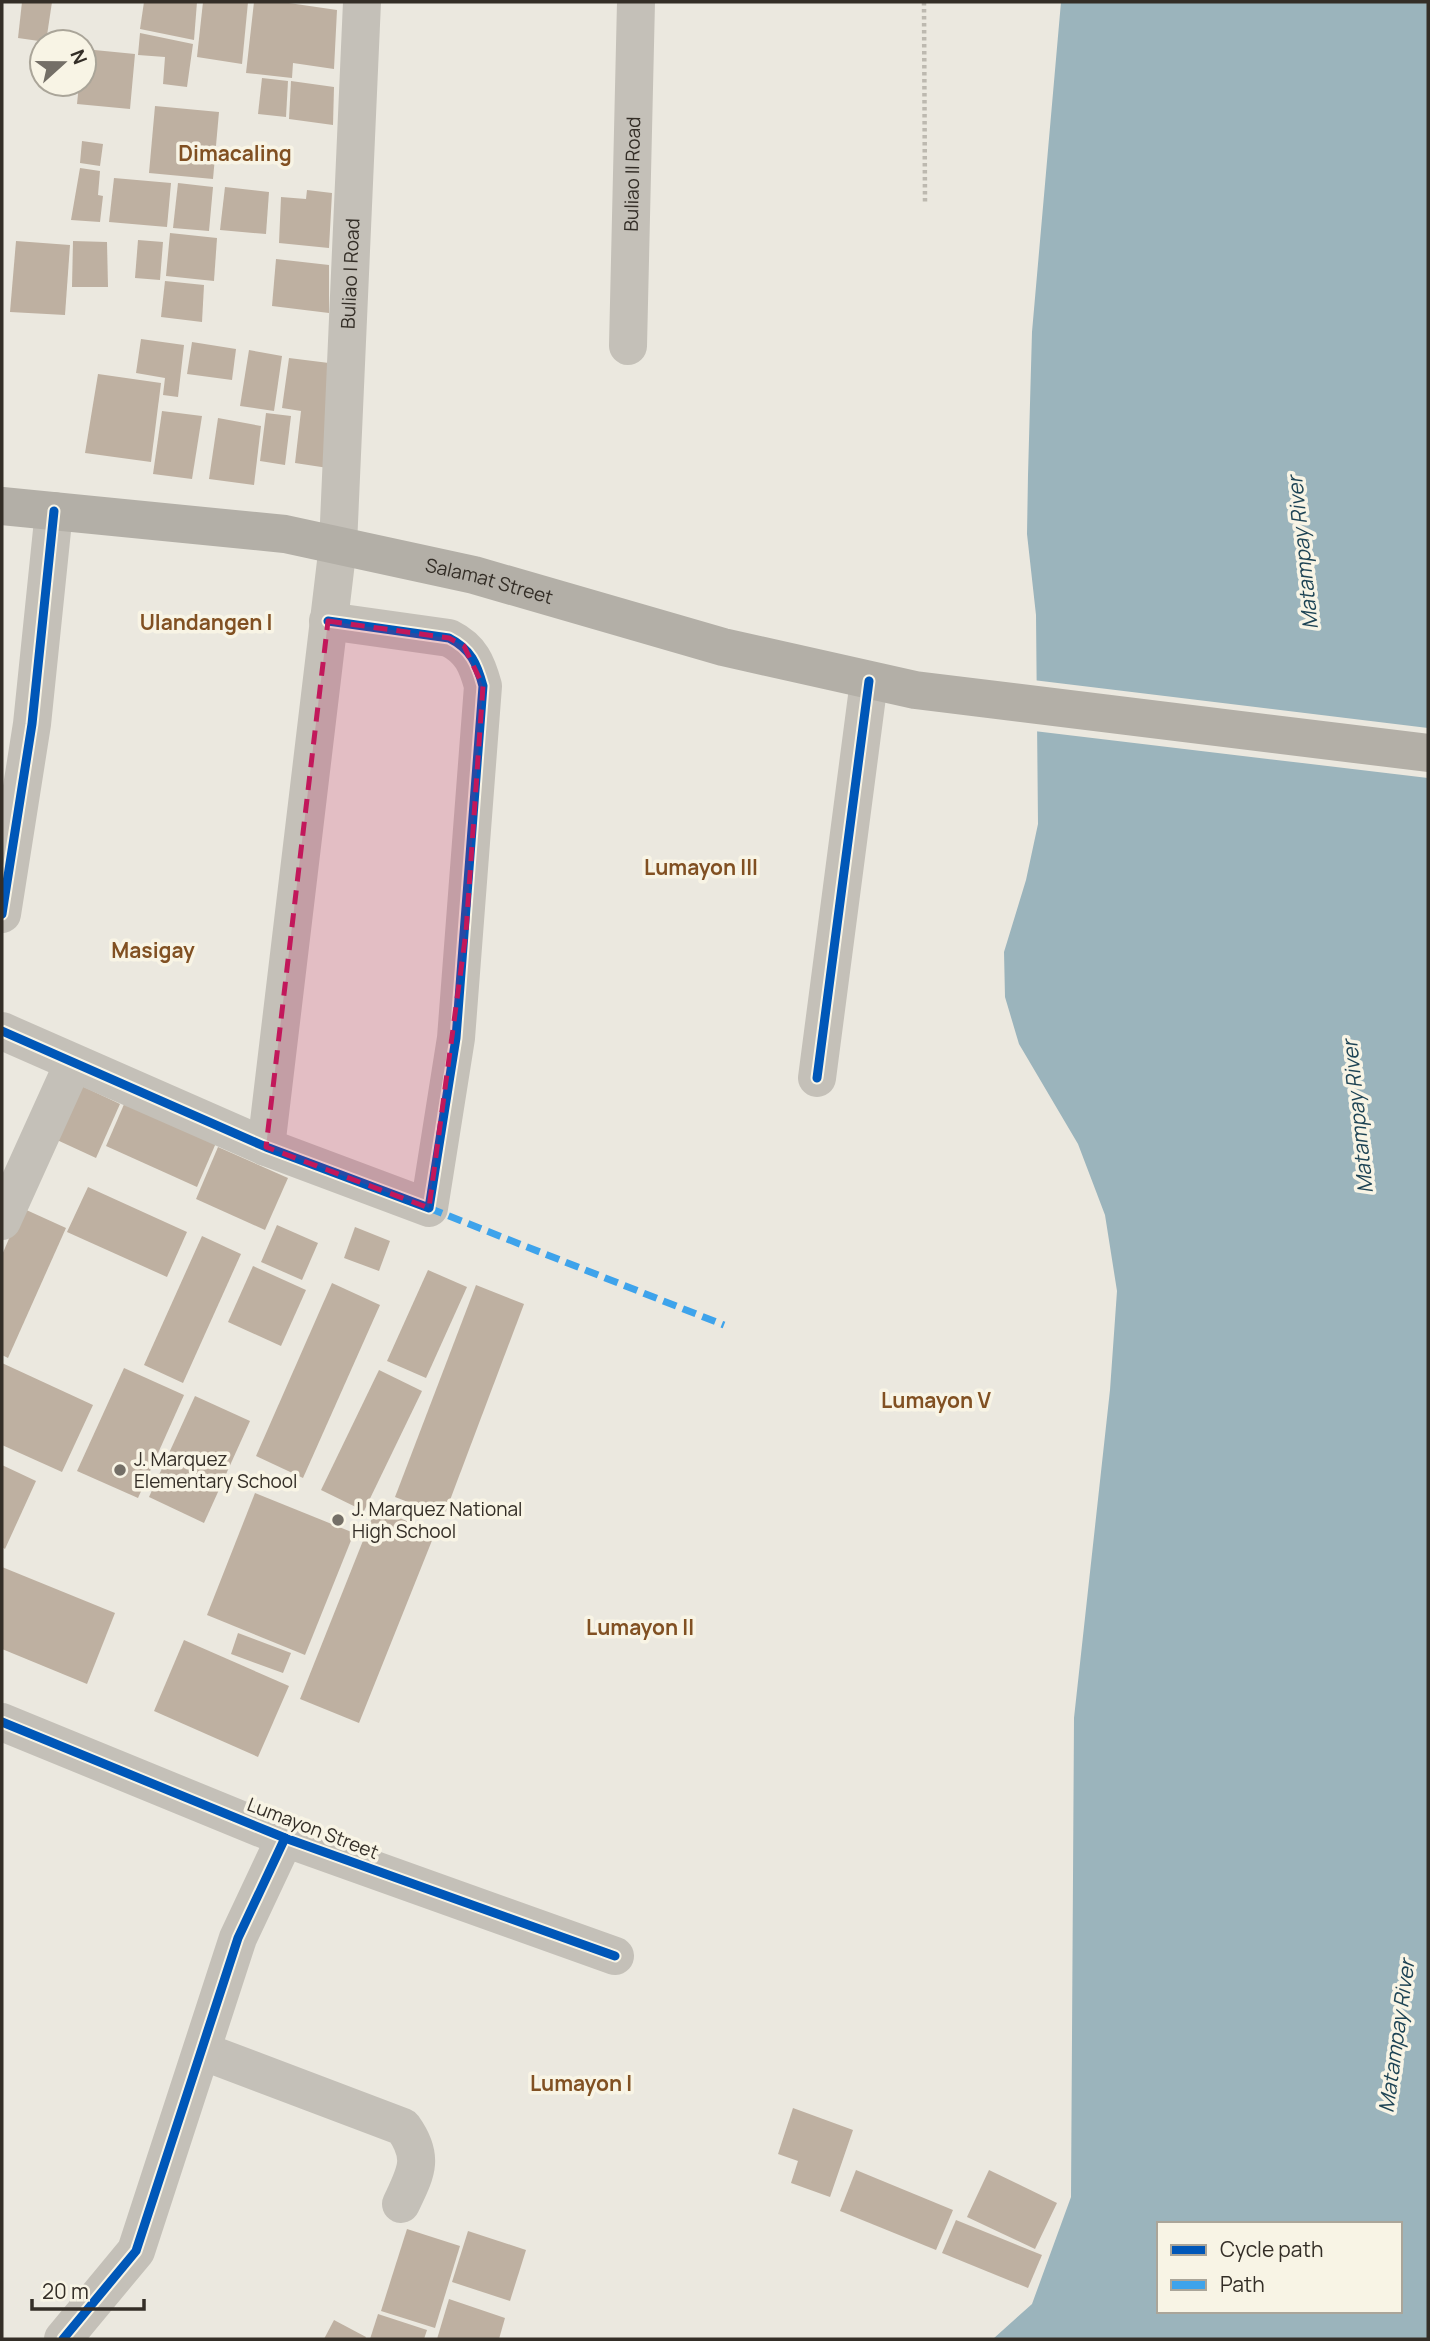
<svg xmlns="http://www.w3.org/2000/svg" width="1430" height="2341" font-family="Manrope,sans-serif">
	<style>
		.water { fill: #9bb4bc; fill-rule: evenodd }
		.pier { fill: #ebe8df }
		.building { fill: #beb0a1 }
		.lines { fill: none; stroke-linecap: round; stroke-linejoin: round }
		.path { stroke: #bdb9b0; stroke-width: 4.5; stroke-dasharray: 3.5 3.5; stroke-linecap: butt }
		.minor { stroke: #c4c0b8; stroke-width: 38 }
		.major { stroke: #b3afa7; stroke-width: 38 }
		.quiet { stroke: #3ea3eb; stroke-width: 7; stroke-dasharray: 14 7; stroke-linecap: butt }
		.cycleway-casing { stroke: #f8f4e5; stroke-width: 13 }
		.cycleway { stroke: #0057b8; stroke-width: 9 }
		.marked { fill: #c2185b; fill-opacity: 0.2; stroke: #c2185b; stroke-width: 5; stroke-dasharray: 14 9; stroke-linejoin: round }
		.poi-dot { fill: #746f67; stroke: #f8f4e5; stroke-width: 2.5 }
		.labels { text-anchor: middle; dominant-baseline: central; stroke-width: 7; stroke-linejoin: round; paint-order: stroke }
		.street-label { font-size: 19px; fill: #342e27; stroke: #f8f4e5 }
		.poi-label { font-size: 19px; fill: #342e27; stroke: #f8f4e5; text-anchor: start }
		.neighbourhood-label { font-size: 21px; font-weight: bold; fill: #815022; stroke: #f8f4e5 }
		.water-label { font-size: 21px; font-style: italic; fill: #1d4354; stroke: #f8f4e5 }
	</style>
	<rect width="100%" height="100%" fill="#ebe8df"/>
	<!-- water -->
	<path class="water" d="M1061,2h367v2337h-435l39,-35 39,-107 3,-479 36,-328 7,-99 -12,-76 -27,-71 -59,-100 -14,-47 -1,-45 22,-72 12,-56 -2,-209 -9,-81 1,-59 4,-143zM1159,2224h241v87h-241z"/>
	<!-- pier -->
	<path class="pier" d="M1033,680l395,48v50l-394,-47z"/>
	<!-- building -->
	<g class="building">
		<path d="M22,2h30l-6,40 -28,-4z"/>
		<path d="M144,2h53l-3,38 -54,-11z"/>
		<path d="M203,2h45l-6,62 -45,-7z"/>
		<path d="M254,2h28l55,8 -3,59 -41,-6 -1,15 -46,-5z"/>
		<path d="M140,33l53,11 -6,43 -24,-3 2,-27 -27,-2z"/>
		<path d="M84,49l51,5 -5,55 -53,-5 2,-20h5z"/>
		<path d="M262,78l26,3 -2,36 -28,-3z"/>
		<path d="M291,81l43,6 -1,38 -44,-6z"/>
		<path d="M155,106l64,6 -6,67 -64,-6z"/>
		<path d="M82,141l21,3 -3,22 -20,-3z"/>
		<path d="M80,168l20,3 -2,24 5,1 -3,26 -29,-2z"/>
		<path d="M114,178l57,5 -4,44 -58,-5z"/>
		<path d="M178,183l35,4 -4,44 -36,-3z"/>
		<path d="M225,187l44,5 -3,42 -46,-4z"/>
		<path d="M307,190l25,3 -3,55 -50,-5 2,-46 25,2z"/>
		<path d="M170,233l47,5 -3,43 -48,-5z"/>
		<path d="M138,240l25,2 -3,38 -25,-2z"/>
		<path d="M16,241l54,4 -5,70 -55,-3z"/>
		<path d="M73,241l34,1 1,45h-36z"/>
		<path d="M276,259l53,6v48l-57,-7z"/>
		<path d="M165,281l39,4 -2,37 -41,-5z"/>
		<path d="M141,339l43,6 -6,52 -15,-2 2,-17 -29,-5z"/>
		<path d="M192,342l44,7 -4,31 -45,-6z"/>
		<path d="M249,350l33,6 -8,55 -34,-5z"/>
		<path d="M289,358l40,5 -1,105 -33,-5 6,-52 -19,-3z"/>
		<path d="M98,374l63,9 -10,79 -66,-9z"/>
		<path d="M162,411l40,5 -10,63 -39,-5z"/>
		<path d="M266,413l25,3 -6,49 -25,-4z"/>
		<path d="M218,418l43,8 -7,59 -45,-6z"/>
		<path d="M82,1086l38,18 -24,54 -39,-18z"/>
		<path d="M125,1102l91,41 -19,44 -91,-41z"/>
		<path d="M218,1147l70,31 -23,52 -69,-31z"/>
		<path d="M88,1187l99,45 -20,45 -100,-45z"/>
		<path d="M22,1208l44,20 -58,130 -6,-3v-100z"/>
		<path d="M277,1225l41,18 -16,37 -41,-18z"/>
		<path d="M355,1227l35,14 -11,30 -35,-13z"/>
		<path d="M202,1236l39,18 -58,129 -39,-18z"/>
		<path d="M253,1266l53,24 -25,56 -53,-24z"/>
		<path d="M428,1270l39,17 -41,91 -39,-17z"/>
		<path d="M332,1283l48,22 -77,173 -47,-22z"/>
		<path d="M476,1285l48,19 -80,212 -49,-19z"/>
		<path d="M2,1363l91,42 -31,67 -60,-27z"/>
		<path d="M124,1368l60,27 -46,103 -61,-27z"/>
		<path d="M379,1370l43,21 -58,120 -43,-21z"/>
		<path d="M195,1396l55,25 -46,102 -55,-26z"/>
		<path d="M2,1465l34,16 -31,68 -3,-2z"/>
		<path d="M255,1493l99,40 -49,122 -98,-40z"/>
		<path d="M376,1508l59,25 -76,190 -59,-24z"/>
		<path d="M2,1567l113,46 -28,71 -85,-35z"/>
		<path d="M238,1633l53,20 -8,20 -52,-19z"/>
		<path d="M184,1640l105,46 -31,71 -104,-46z"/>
		<path d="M793,2108l60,22 -23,67 -39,-14 7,-22 -20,-7z"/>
		<path d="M856,2170l97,40 -17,40 -96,-39z"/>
		<path d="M989,2170l68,33 -22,46 -68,-32z"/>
		<path d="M956,2220l86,35 -14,33 -86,-35z"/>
		<path d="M407,2229l53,17 -25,82 -54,-17z"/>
		<path d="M468,2231l58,19 -16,51 -58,-19z"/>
		<path d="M449,2299l56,19 -6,21h-62z"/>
		<path d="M378,2314l49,16 -3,9h-54z"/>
		<path d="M334,2320l32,17 -1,2h-41z"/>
	</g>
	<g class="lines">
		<!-- path -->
		<path class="path" d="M924,2l1,200"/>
		<!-- minor -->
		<g class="minor">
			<path id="s1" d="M628,346l8,-344"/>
			<path d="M2,914l30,-190 22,-213"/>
			<path d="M2,1031l264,116 163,61 27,-170 27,-352c-6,-22 -12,-37 -34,-48l-121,-17"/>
			<path d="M817,1078l52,-397"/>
			<path id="s2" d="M266,1147l72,-602 24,-543"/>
			<path d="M2,1221l71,-157"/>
			<path d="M2,1722l283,116 330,118"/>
			<path d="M202,2051l201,76c22,31 13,45 -2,77"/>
			<path d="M63,2339l73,-88 102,-313 47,-100"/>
		</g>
		<!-- major -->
		<path class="major" id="s3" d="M2,506l283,28 189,41 249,72 192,43 513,63"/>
		<!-- quiet -->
		<path class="quiet" d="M429,1208l295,117"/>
		<!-- cycleway casing -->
		<g class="cycleway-casing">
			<g id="cycleway">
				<path d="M2,914l30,-190 22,-213"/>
				<path d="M2,1031l264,116 163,61 27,-170 27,-352c-6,-22 -12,-37 -34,-48l-121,-17"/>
				<path d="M817,1078l52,-397"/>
				<path d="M2,1722l283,116 330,118"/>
				<path d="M63,2339l73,-88 102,-313 47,-100"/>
			</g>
		</g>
		<!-- cycleway -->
		<use href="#cycleway" class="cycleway"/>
	</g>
	<!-- marked area -->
	<path class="marked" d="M328,621l121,17 15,8 19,40 -17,246 -37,276 -163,-61z"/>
	<!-- markers -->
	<g class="poi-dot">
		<circle cx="120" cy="1470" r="7"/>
		<circle cx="338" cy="1520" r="7"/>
	</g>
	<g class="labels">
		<!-- street labels -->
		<g class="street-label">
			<text stroke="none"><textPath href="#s1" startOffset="172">Buliao II Road</textPath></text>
			<text stroke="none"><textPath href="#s2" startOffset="878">Buliao I Road</textPath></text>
			<text stroke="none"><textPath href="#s3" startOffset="494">Salamat Street</textPath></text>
			<text transform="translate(313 1828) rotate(21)">Lumayon Street</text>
		</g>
		<!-- poi labels -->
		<g class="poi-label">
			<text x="134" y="1459">J. Marquez<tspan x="134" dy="22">Elementary School</tspan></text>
			<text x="352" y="1509">J. Marquez National<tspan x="352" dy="22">High School</tspan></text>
		</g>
		<!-- neighbourhood labels -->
		<g class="neighbourhood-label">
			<text x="235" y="153">Dimacaling</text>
			<text x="206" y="622">Ulandangen I</text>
			<text x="701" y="867">Lumayon III</text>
			<text x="153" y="950">Masigay</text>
			<text x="936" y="1400">Lumayon V</text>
			<text x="640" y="1627">Lumayon II</text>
			<text x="581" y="2083">Lumayon I</text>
		</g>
		<!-- water labels -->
		<g class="water-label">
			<text transform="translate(1302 553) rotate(-96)">Matampay River</text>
			<text transform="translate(1357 1117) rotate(-96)">Matampay River</text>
			<text transform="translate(1396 2036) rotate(-82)">Matampay River</text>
		</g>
	</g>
	<!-- border -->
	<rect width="1430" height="2341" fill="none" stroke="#342e27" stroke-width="7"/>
	<!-- legend -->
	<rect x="1157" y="2222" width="245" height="91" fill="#f8f4e5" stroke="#aaa599" stroke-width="2"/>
	<rect x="1171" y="2245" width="35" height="10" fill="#0057b8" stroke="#aaa599" stroke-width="2"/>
	<text x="1220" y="2257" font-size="21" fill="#342e27">Cycle path</text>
	<rect x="1171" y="2280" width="35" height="10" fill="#3ea3eb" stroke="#aaa599" stroke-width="2"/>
	<text x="1220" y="2292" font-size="21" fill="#342e27">Path</text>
	<!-- north arrow -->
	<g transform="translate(63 63) rotate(69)"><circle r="33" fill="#f8f4e5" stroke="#aaa599" stroke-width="2"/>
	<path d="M0-5L12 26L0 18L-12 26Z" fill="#746f67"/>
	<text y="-10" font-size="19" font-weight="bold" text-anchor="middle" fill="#342e27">N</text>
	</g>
	<!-- scale -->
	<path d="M32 2299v10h112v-10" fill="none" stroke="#342e27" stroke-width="3.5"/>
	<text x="42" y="2299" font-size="21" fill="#342e27" stroke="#f8f4e5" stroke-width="5" paint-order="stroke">20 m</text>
</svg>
